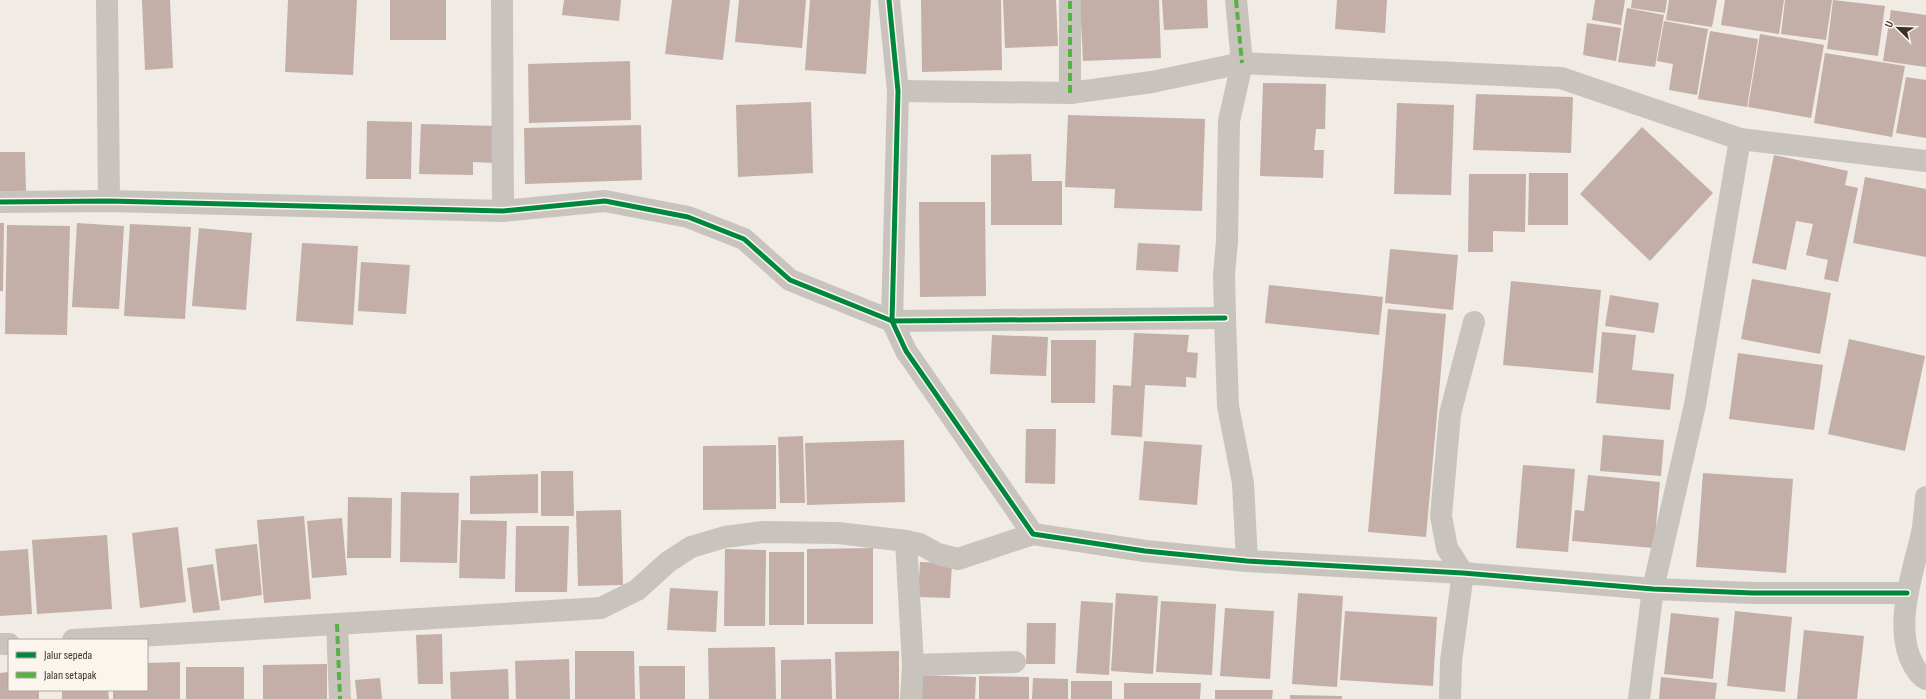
<svg xmlns="http://www.w3.org/2000/svg" width="1926" height="699" font-family="'Sofia Sans Condensed',sans-serif">
	<style>
		.building { fill: #c3afa7 }
		.lines { fill: none; stroke-linecap: round; stroke-linejoin: round }
		.street { stroke: #c9c3be; stroke-width: 22 }
		.quiet { stroke: #57b246; stroke-width: 4; stroke-dasharray: 8 4; stroke-linecap: butt }
		.cycleway-casing { stroke: #fbf5ee; stroke-width: 8 }
		.cycleway { stroke: #00873e; stroke-width: 5 }
	</style>
	<rect width="100%" height="100%" fill="#f0ebe5"/>
	<!-- building -->
	<g class="building">
		<path d="M142,0h28l3,68 -28,2z"/>
		<path d="M288,0h69l-4,75 -68,-3z"/>
		<rect x="390" y="0" width="56" height="40"/>
		<path d="M564,0h57l-2,21 -57,-6z"/>
		<path d="M672,0h58l-7,60 -58,-6z"/>
		<path d="M739,0h67l-4,48 -67,-6z"/>
		<path d="M810,0h61l-5,74 -61,-4z"/>
		<path d="M921,0h80l1,70 -80,2z"/>
		<path d="M1003,0h53l2,46 -53,2z"/>
		<path d="M1080,0h79l2,58 -78,3z"/>
		<path d="M1162,0h45l1,28 -44,2z"/>
		<path d="M1337,0h50l-2,33 -50,-4z"/>
		<path d="M1595,0h30l-4,25 -29,-5z"/>
		<path d="M1632,0h35l-2,13 -34,-5z"/>
		<path d="M1669,0h48l-5,27 -46,-7z"/>
		<path d="M1725,0h59l-5,34 -58,-9z"/>
		<path d="M1785,0h47l-6,40 -45,-6z"/>
		<path d="M1833,0l52,6 -7,50 -51,-7z"/>
		<path d="M1627,8l37,7 -9,52 -37,-5z"/>
		<path d="M1891,10l35,5v52l-43,-6z"/>
		<path d="M1664,21l44,8 -11,66 -28,-5 4,-26 -16,-3z"/>
		<path d="M1587,23l34,5 -5,33 -33,-6z"/>
		<path d="M1710,31l48,8 -11,68 -49,-8z"/>
		<path d="M1760,34l64,11 -13,73 -63,-11z"/>
		<path d="M1825,53l80,13 -13,71 -78,-14z"/>
		<path d="M630,61l1,59 -102,3 -1,-59z"/>
		<path d="M1906,77l20,3v58l-30,-5z"/>
		<path d="M1263,83l63,1 -1,45h-9l-2,21h10l-1,28 -63,-2z"/>
		<path d="M1476,94l97,3 -2,56 -98,-3z"/>
		<path d="M811,102l2,71 -75,4 -2,-72z"/>
		<path d="M1397,103l57,2 -3,90 -57,-1z"/>
		<path d="M1068,115l137,4 -3,92 -88,-3 1,-19 -50,-2z"/>
		<path d="M367,121l45,1 -1,57h-45z"/>
		<path d="M421,124l75,2 -1,37 -22,-1v13l-54,-1z"/>
		<path d="M641,125l1,55 -117,4 -1,-56z"/>
		<path d="M1642,127l71,66 -63,68 -70,-67z"/>
		<path d="M0,152h25l1,40h-26z"/>
		<path d="M1031,154l1,27h30v44h-71v-70z"/>
		<path d="M1774,155l74,16 -3,14 13,3 -20,94 -14,-3 4,-19 -22,-5 7,-31 -17,-3 -10,49 -34,-7z"/>
		<path d="M1529,173h39v52h-40z"/>
		<path d="M1469,174h57l-1,58 -32,-1v21h-25z"/>
		<path d="M1865,177l61,12v68l-73,-14z"/>
		<path d="M919,202h66l1,94 -66,1z"/>
		<path d="M0,223h4l-1,68h-3z"/>
		<path d="M77,223l47,3 -5,83 -47,-2z"/>
		<path d="M130,224l61,3 -6,92 -61,-3z"/>
		<path d="M7,225l63,1 -3,109 -62,-1z"/>
		<path d="M199,228l53,5 -6,77 -54,-4z"/>
		<path d="M302,243l56,3 -5,79 -57,-4z"/>
		<path d="M1138,243l42,2 -2,27 -42,-2z"/>
		<path d="M1390,249l68,6 -5,55 -68,-7z"/>
		<path d="M361,262l49,3 -4,49 -48,-3z"/>
		<path d="M1752,279l79,14 -11,61 -79,-15z"/>
		<path d="M1511,281l90,9 -8,83 -90,-8z"/>
		<path d="M1269,285l114,12 -4,38 -114,-12z"/>
		<path d="M1610,295l49,8 -5,30 -49,-7z"/>
		<path d="M1388,309l58,5 -20,223 -58,-5z"/>
		<path d="M1602,332l34,3 -4,35 42,4 -4,36 -74,-7z"/>
		<path d="M1134,333l55,2 -2,17 11,1 -2,25 -10,-1v10l-41,-2 -3,52 -31,-2 2,-50 18,1z"/>
		<path d="M992,335l56,2 -2,39 -56,-2z"/>
		<path d="M1849,339l76,17 -20,95 -77,-17z"/>
		<path d="M1051,340h45l-1,63h-44z"/>
		<path d="M1738,353l85,12 -9,65 -85,-11z"/>
		<path d="M1026,429h30l-1,55 -30,-1z"/>
		<path d="M1603,435l61,5 -3,36 -61,-5z"/>
		<path d="M803,436l2,67h-25l-2,-66z"/>
		<path d="M904,440l1,62 -98,3 -2,-62z"/>
		<path d="M1144,441l58,4 -5,60 -58,-5z"/>
		<path d="M776,445v64l-73,1v-64z"/>
		<path d="M1523,465l52,4 -7,83 -52,-4z"/>
		<path d="M541,471h32l1,45h-33z"/>
		<path d="M1703,473l90,6 -7,94 -90,-6z"/>
		<path d="M538,474v39l-68,1v-38z"/>
		<path d="M1588,475l72,7 -6,66 -82,-7 3,-31 9,1z"/>
		<path d="M401,492l58,1 -2,70 -57,-1z"/>
		<path d="M348,497l44,1 -1,60h-44z"/>
		<path d="M621,510l2,75 -45,1 -2,-75z"/>
		<path d="M304,516l7,83 -47,4 -7,-83z"/>
		<path d="M342,518l5,57 -35,3 -5,-57z"/>
		<path d="M461,520l46,1 -2,58 -46,-1z"/>
		<path d="M516,526h53l-2,66h-52z"/>
		<path d="M178,527l8,75 -46,6 -8,-75z"/>
		<path d="M107,535l5,74 -75,5 -5,-74z"/>
		<path d="M257,544l5,51 -41,6 -6,-52z"/>
		<path d="M873,548v76h-66v-75z"/>
		<path d="M28,549l4,65 -32,2v-65z"/>
		<path d="M725,549l41,1 -1,76h-41z"/>
		<rect x="769" y="552" width="35" height="73"/>
		<path d="M920,562l32,1 -2,35 -32,-1z"/>
		<path d="M213,564l7,46 -27,3 -6,-45z"/>
		<path d="M670,588l48,3 -2,41 -49,-2z"/>
		<path d="M1116,593l42,3 -5,78 -42,-3z"/>
		<path d="M1298,593l45,3 -6,91 -45,-3z"/>
		<path d="M1081,601l32,2 -4,72 -33,-2z"/>
		<path d="M1161,601l55,3 -4,71 -56,-3z"/>
		<path d="M1225,608l49,3 -4,68 -50,-3z"/>
		<path d="M1345,611l92,6 -4,69 -93,-6z"/>
		<path d="M1735,611l57,6 -7,75 -58,-6z"/>
		<path d="M1671,613l48,5 -6,61 -49,-5z"/>
		<path d="M1027,623h29l-1,41h-29z"/>
		<path d="M1804,630l60,6 -7,63h-60z"/>
		<path d="M442,634l1,50h-25l-2,-49z"/>
		<path d="M775,647l1,52h-67l-1,-51z"/>
		<path d="M575,651h59l1,48h-60z"/>
		<path d="M899,651v48h-63l-1,-47z"/>
		<path d="M569,659l1,40h-54l-1,-38z"/>
		<path d="M831,659l1,40h-51v-39z"/>
		<path d="M180,662v37h-67v-9h34v-27z"/>
		<path d="M327,664v35h-64v-34z"/>
		<path d="M639,666h46v33h-45z"/>
		<rect x="186" y="667" width="58" height="32"/>
		<path d="M508,669l1,30h-58l-1,-27z"/>
		<path d="M9,672v18h30v9h-39v-26z"/>
		<path d="M921,675l55,2 -1,22h-55z"/>
		<path d="M979,676l50,1v22h-50z"/>
		<path d="M1661,677l56,6 -2,16h-56z"/>
		<path d="M380,678l2,21h-25l-2,-19z"/>
		<path d="M1033,678l35,1v20h-36z"/>
		<rect x="1071" y="681" width="41" height="18"/>
		<path d="M1124,683h77l-1,16h-76z"/>
		<path d="M62,690h46l1,9h-47z"/>
		<path d="M1215,690h58l-1,9h-57z"/>
		<path d="M1290,695l52,1v3h-52z"/>
	</g>
	<g class="lines">
		<!-- street -->
		<g class="street">
			<path d="M107,0l2,201"/>
			<path d="M502,0l1,211"/>
			<path d="M889,0l9,91 -6,230 14,30 127,183 112,17 102,10 216,12 190,16 100,4h154"/>
			<path d="M1236,0l6,63 -13,58 -2,120 -3,33 1,44 3,88 15,77 4,78"/>
			<path d="M898,91l172,2 82,-11 90,-19 319,15 179,61 186,22"/>
			<path d="M1070,93v-93"/>
			<path d="M0,202l109,-1 394,10 102,-10 83,16 56,22 46,41 102,41 333,-3"/>
			<path d="M1926,497c-1,12 -2,25 -4,36 -9,39 -30,96 -8,133 4,6 6,10 12,13"/>
			<path d="M906,541l7,124 -2,34"/>
			<path d="M337,624l3,75"/>
			<path d="M73,640l528,-32 36,-18 31,-28 23,-15 34,-10 38,-5 75,1 68,8 14,3 18,10 20,5 75,-25"/>
			<path d="M0,644h9"/>
			<path d="M913,665l102,-3"/>
			<path d="M1450,699l1,-38 12,-88 -16,-25 -6,-32 9,-102 24,-92"/>
			<path d="M1639,699l14,-110 42,-184 45,-266"/>
		</g>
		<!-- quiet -->
		<g class="quiet">
			<path d="M1236,0l6,63"/>
			<path d="M1070,93v-93"/>
			<path d="M337,624l3,75"/>
		</g>
		<!-- cycleway casing -->
		<g class="cycleway-casing">
			<g id="cycleway">
				<path d="M889,0l9,91 -6,230 14,30 127,183 112,17 102,10 216,12 190,16 100,4h154"/>
				<path d="M0,202l109,-1 394,10 102,-10 83,16 56,22 46,41 102,41 333,-3"/>
			</g>
		</g>
		<!-- cycleway -->
		<use href="#cycleway" class="cycleway"/>
	</g>
	<!-- legend -->
	<rect x="8" y="639" width="140" height="52" fill="#fbf5ee" stroke="#aea6a0"/>
	<rect x="16" y="652" width="20" height="6" fill="#00873e" stroke="#aea6a0"/>
	<text x="44" y="659" font-size="12" fill="#3b302b">Jalur sepeda</text>
	<rect x="16" y="672" width="20" height="6" fill="#57b246" stroke="#aea6a0"/>
	<text x="44" y="679" font-size="12" fill="#3b302b">Jalan setapak</text>
	<!-- north arrow -->
	<g transform="translate(1898 28) rotate(293)" stroke="#fbf5ee" stroke-width="3" paint-order="stroke">
	<path d="M0-3L7 15L0 10L-7 15Z" fill="#3b302b"/>
	<text y="-6" font-size="11" font-weight="bold" text-anchor="middle" fill="#3b302b">U</text>
	</g>
</svg>
